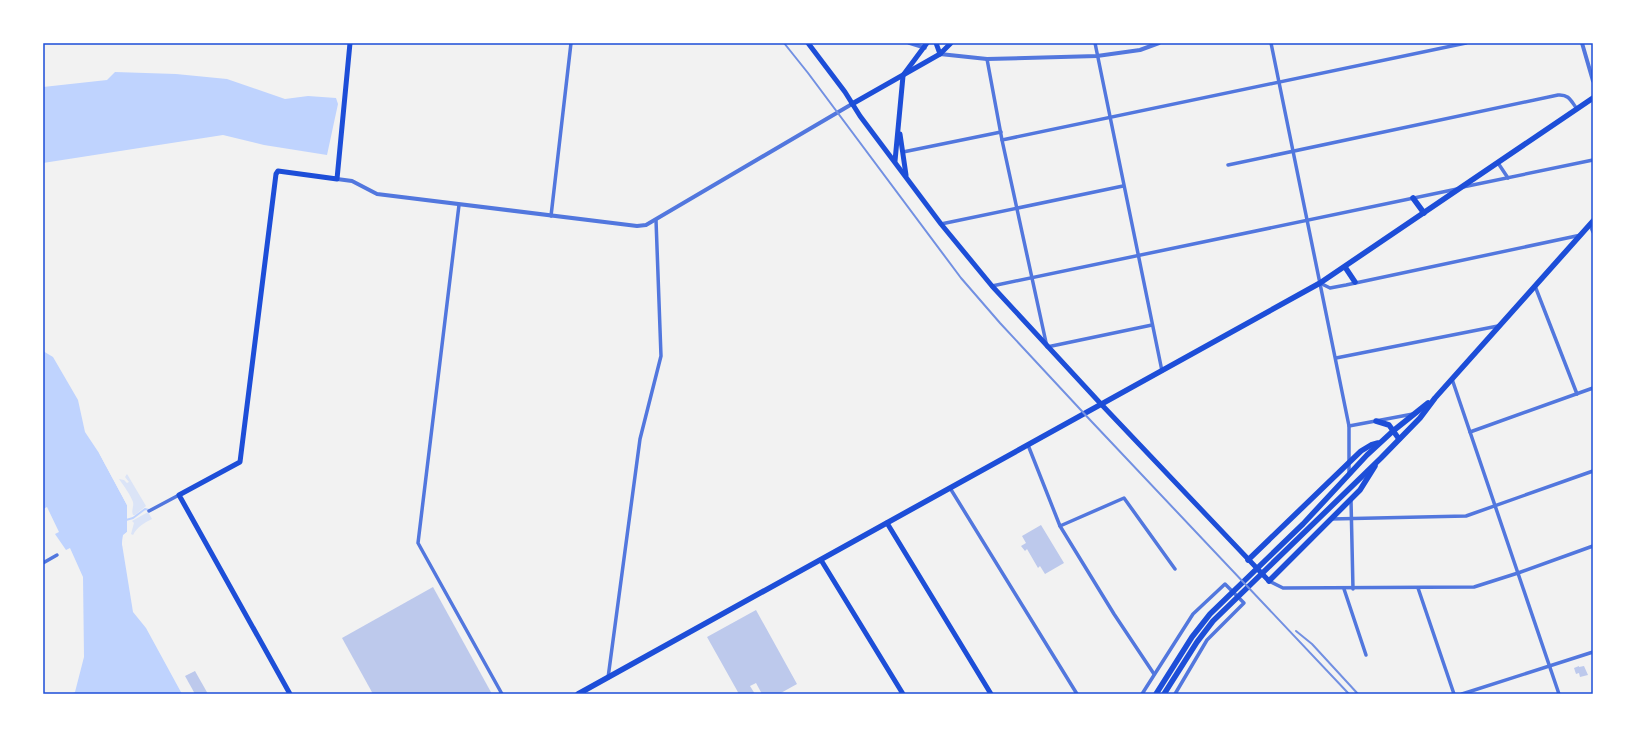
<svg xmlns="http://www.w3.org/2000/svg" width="1636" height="737" font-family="Karla,sans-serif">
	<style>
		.green { fill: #dbe4f7 }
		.water { fill: #bfd3fe }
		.pier { fill: #f2f2f2 }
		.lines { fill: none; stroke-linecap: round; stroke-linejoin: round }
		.stream { stroke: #bfd3fe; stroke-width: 2 }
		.building { fill: #bdc9ec }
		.minor { stroke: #5277de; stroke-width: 3.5 }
		.tertiary { stroke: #5277de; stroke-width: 4 }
		.secondary { stroke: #1d4ed8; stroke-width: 5 }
		.primary { stroke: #1d4ed8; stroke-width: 5.5 }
		.rail { stroke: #7290e2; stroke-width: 2 }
		.neatline { fill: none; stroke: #1d4ed8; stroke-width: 1.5 }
	</style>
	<rect width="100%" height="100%" fill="#f2f2f2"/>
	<!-- green -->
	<g class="green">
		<path d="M127,474l19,32 -11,9h-2c-2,-5 1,-8 0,-13 -3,-8 -9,-16 -14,-23l5,1 3,3 2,-1 -4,-5z"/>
		<path d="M148,512l4,7c-8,4 -15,8 -19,16l-2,-1 3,-11 -2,-2z"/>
	</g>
	<!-- water -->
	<g class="water">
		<path d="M115,72l61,2 51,5 58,20 23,-3 28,2 2,6 -11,51 -63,-10 -41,-10 -180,28v-76l64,-7z"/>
		<path d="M43,351l10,6 25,43 7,32 14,21 28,52v27l-4,4 -1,8 11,68 13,16 36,66h-111l4,-2 9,-35 -1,-80 -13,-29 -4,2 -11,-16 4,-2 -12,-25 -4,2z"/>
	</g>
	<!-- pier -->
	<path class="pier" d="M99,453l2,1 28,50v29l-4,4 -1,7 1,7 -3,-7 1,-9 4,-3v-27z"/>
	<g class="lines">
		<!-- stream -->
		<path class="stream" d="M126,520l7,-2 12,-9 4,1"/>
	</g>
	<!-- building -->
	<g class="building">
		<path d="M1041,525l23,38 -19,11 -5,-8 -2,2 -11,-19 -2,2 -4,-5 5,-3 -4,-7z"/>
		<path d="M433,587l59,107h-119l-31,-56z"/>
		<path d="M756,610l41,74 -18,10h-17l-6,-11 -6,3 5,8h-16l-32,-57z"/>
		<path d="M1579,666v1l5,-1 4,9 -8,2 -1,-4 -3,1 -2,-6z"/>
		<path d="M195,671l13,23h-13l-10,-18z"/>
	</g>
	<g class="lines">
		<!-- minor -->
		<g class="minor">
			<path d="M909,43l16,5"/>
			<path d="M1095,43l67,328"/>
			<path d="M1271,43l78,383v48"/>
			<path d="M987,59l15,81 45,207 105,-22"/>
			<path d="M1002,140l464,-97"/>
			<path d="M903,152l98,-20"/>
			<path d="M1498,163l10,15"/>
			<path d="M1228,165l330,-70c11,-1 13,6 19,14"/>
			<path d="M1463,187l130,-27"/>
			<path d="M459,205l-41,338 84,151"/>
			<path d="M551,216l20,-173"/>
			<path d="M941,224l182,-38"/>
			<path d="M1590,225l3,7"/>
			<path d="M1320,283l10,5 16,-3 235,-50"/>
			<path d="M992,286l465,-97"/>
			<path d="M1535,286l42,108"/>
			<path d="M1336,358l162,-32"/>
			<path d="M1452,379l107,315"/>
			<path d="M1349,426l64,-12"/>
			<path d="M1470,432l123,-44"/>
			<path d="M1028,445l32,81 54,88 40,60"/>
			<path d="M950,488l127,206"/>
			<path d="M1351,500l2,89"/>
			<path d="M149,511l30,-16"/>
			<path d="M1331,519l135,-3 127,-45"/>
			<path d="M1060,526l64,-28 51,71"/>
			<path d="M43,563l14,-8"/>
			<path d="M1269,581l14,7 191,-1 44,-14 75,-27"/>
			<path d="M1418,588l36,106"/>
			<path d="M1344,589l22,66"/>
			<path d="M608,678l32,-239 21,-83 -5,-136"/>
			<path d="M1142,694l51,-80 32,-30 19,19 -37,37 -32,54"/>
			<path d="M1462,694l131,-42"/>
		</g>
		<!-- tertiary -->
		<g class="tertiary">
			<path d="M1582,43l11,38"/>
			<path d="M940,54l47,5 110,-3 43,-6 19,-7"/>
			<path d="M337,179l15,2 25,13 260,32 9,-1 206,-121"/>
		</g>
		<!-- secondary -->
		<g class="secondary">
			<path d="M808,43l37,49 15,24 81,108 51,62 109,118 168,177"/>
			<path d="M936,43l4,11"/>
			<path d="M904,74l23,-31"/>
			<path d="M852,104l88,-50 11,-11"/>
			<path d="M900,134l6,41"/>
			<path d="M895,161l8,-85"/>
			<path d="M887,523l104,171"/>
			<path d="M821,560l82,134"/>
			<path d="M290,694l-111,-199 61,-33 36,-288 2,-3 59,8 13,-136"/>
		</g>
		<!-- primary -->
		<g class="primary">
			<path d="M1413,198l11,15"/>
			<path d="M1345,267l10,15"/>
			<path d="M1376,421l13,4 10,14"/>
			<path d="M1248,560l113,-109 10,-6 7,-2"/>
			<path d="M1269,581l91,-91 15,-24"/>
			<path d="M578,694l742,-411 273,-185"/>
			<path d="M1156,694l36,-57 18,-23 93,-90 64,-69 26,-24 35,-28"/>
			<path d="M1164,694l33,-52 16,-21 168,-163 39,-40 15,-20 158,-177"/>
		</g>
		<!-- rail -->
		<g class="rail">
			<path d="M784,43l24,30 153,205 39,45 92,99 257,272"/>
			<path d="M1296,631l16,13 46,50"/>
		</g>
	</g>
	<!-- border -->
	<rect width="1636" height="737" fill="none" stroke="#ffffff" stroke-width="88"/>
	<rect x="44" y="44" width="1548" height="649" class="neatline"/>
</svg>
